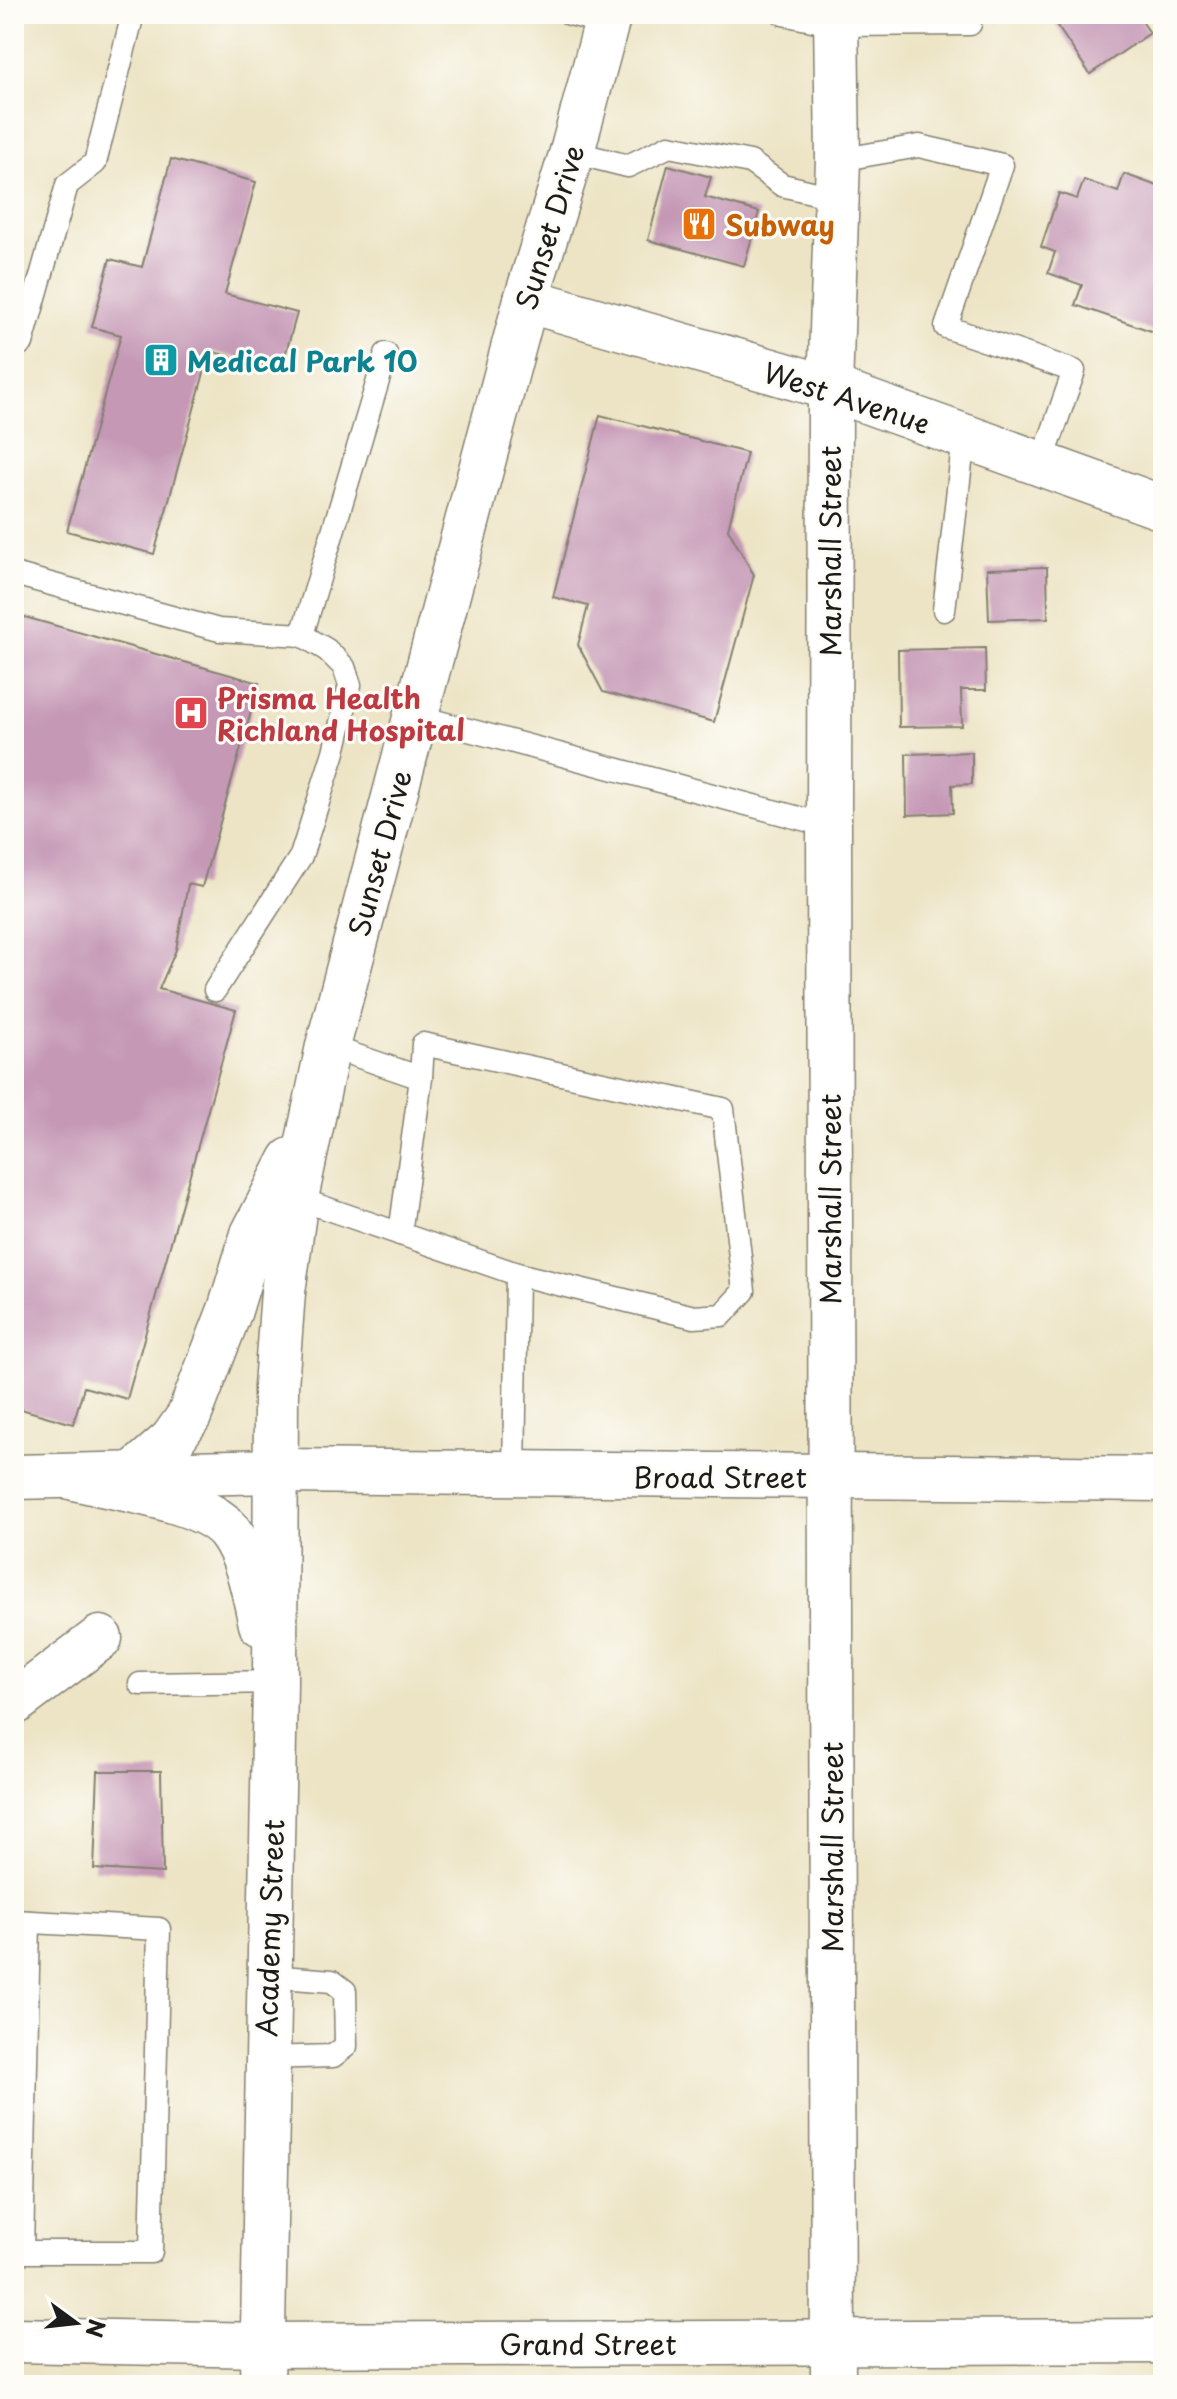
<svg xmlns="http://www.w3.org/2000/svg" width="1177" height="2399" font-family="'Playpen Sans',sans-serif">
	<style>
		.building { fill: #c598b6 }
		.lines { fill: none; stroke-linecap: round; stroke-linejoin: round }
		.lane-casing { stroke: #848070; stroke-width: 25 }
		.street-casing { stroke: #848070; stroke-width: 47 }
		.primary-casing { stroke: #848070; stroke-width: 47 }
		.lane { stroke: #fff; stroke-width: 22 }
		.street { stroke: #fff; stroke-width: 44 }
		.primary { stroke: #fff; stroke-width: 44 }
		.labels { text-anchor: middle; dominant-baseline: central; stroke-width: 6; stroke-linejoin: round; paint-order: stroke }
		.food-label { font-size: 28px; font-weight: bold; fill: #c56008; stroke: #fdfcf7; text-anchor: start }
		.street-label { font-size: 28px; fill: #1c1c1c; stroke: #fdfcf7 }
		.culture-label { font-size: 28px; font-weight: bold; fill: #0d838f; stroke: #fdfcf7; text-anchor: start }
		.health-label { font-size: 28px; font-weight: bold; fill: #be3a42; stroke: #fdfcf7; text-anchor: start }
	</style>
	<rect width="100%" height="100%" fill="#fdfcf7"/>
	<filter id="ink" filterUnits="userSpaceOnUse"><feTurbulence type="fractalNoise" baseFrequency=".0125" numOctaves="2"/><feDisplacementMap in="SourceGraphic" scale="16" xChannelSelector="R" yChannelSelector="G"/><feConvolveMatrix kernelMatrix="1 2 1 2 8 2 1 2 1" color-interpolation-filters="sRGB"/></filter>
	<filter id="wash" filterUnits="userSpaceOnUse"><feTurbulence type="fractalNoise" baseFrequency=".006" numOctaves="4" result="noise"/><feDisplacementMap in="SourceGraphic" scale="32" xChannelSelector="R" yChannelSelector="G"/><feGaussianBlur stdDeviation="1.8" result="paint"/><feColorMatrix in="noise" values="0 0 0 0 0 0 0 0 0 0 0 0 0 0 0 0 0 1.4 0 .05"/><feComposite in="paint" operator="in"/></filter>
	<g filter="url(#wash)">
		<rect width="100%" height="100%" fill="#ede4c5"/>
		<g id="blocks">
			<!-- building -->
			<g class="building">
				<path d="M1049,14h88l13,19 -60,41z"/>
				<path d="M171,159l85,23 -31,112 72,19 -16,57 -71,-19 -56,203 -87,-23 54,-196 -29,-8 18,-68 32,8z"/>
				<path d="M668,165l43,12 -6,20 54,15 -15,54 -96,-26z"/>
				<path d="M1124,174l39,14v147l-88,-30 7,-20 -34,-12 7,-21 -14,-5 18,-54 18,6 7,-19 34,12z"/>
				<path d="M600,415l147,38 -19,76 26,46 -40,147 -111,-30 -25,-47 10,-39 -35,-9z"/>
				<path d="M1047,567l1,51 -59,2 -2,-51z"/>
				<path d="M14,614l245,69 -57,204 -14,-3 -12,66 -17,39 77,21 -109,389 -43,-12 -11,37 -59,-17z"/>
				<path d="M985,648l1,42h-25l1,36 -63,1 -1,-77z"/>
				<path d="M972,752v32l-20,1 1,28 -46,2 -1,-61z"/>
				<path d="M98,1771h63l2,102 -69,-4z"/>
			</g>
		</g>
	</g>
	<g filter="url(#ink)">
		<use href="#blocks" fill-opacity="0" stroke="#848070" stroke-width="2"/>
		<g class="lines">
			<!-- lane casing -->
			<g class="lane-casing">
				<g id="lane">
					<path d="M570,14l37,10"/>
					<path d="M783,14l53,11 134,-1v-10"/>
					<path d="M572,152l56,14 41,-20 81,16 32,23 55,13"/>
					<path d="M838,160l81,-14 83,19 -56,162 128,44 -33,94"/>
					<path d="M14,341l8,2 45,-158 28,-22 38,-149"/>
					<path d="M14,574l205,56 83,5 25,15 17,17 6,18 -16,67 -33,104 -86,134"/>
					<path d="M944,610l20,-173"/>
					<path d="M302,635l84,-281"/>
					<path d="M416,716l413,110"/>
					<path d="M328,1046l93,32 2,-34 300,65 21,182 -22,24 -28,2 -177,-43 -3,201"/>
					<path d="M296,1198l221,76"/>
					<path d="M400,1234l21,-156"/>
					<path d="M140,1684l135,-2"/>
					<path d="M14,1921l145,8 -8,323h-137"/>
					<path d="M266,2058l67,-2 13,-10 -1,-55 -13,-10 -63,-5"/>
					<path d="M22,2252l7,-330"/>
				</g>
			</g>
			<!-- street casing -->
			<g class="street-casing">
				<g id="street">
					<path d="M526,300l304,88 333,120"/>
					<path d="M14,1477l263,-6 886,8"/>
					<path d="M14,1703l86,-65"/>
					<path d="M14,2340l249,5 900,-4"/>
				</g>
			</g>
			<!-- primary casing -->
			<g class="primary-casing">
				<g id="primary">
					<path d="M131,1476l41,-36 17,-24 41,-106 23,-76 38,-74"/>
					<path d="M74,1478c40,10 130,21 155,53 19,25 25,62 32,93"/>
					<path d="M262,2385l13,-703 1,-296 7,-94 13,-94 32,-152 198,-746 46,-148 37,-138"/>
					<path d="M833,2385l-4,-1559 1,-438 8,-228 -2,-146"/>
				</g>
			</g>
			<!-- lane -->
			<use href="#lane" class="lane"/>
			<!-- street -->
			<use href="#street" class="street"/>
			<!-- primary -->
			<use href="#primary" class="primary"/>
		</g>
	</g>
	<!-- icons -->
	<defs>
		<g id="restaurant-square" transform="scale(1.8)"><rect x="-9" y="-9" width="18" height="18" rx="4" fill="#e8710a" stroke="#fdfcf7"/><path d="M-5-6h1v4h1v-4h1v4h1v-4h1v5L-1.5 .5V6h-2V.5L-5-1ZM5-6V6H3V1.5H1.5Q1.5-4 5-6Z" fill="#fff"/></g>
		<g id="building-square" transform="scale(1.8)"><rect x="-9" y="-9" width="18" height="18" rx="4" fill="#0f9aa8" stroke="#fdfcf7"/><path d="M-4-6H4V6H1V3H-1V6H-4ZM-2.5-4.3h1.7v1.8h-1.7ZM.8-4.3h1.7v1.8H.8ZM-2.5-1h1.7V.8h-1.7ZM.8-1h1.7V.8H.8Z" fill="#fff"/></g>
		<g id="hospital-square" transform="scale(1.8)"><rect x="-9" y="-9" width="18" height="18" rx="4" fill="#e0444e" stroke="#fdfcf7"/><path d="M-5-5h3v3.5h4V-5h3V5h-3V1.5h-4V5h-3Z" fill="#fff"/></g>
	</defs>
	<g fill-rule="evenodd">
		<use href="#restaurant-square" x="699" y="224"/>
		<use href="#building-square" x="161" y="360"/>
		<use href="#hospital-square" x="191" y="713"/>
	</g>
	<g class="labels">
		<!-- food labels -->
		<g class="food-label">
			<text x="725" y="224">Subway</text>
		</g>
		<!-- street labels -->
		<g class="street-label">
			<text transform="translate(549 227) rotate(-73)">Sunset Drive</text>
			<text transform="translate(847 397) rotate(18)">West Avenue</text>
			<text transform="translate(829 551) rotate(-90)">Marshall Street</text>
			<text transform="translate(379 853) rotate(-75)">Sunset Drive</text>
			<text transform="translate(829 1199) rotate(-90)">Marshall Street</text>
			<text x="720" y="1476">Broad Street</text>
			<text transform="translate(831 1847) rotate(-90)">Marshall Street</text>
			<text transform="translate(269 1928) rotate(-88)">Academy Street</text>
			<text x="588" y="2343">Grand Street</text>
		</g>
		<!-- culture labels -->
		<g class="culture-label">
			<text x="187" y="360">Medical Park 10</text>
		</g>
		<!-- health labels -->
		<g class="health-label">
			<text x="217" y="697">Prisma Health<tspan x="217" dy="32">Richland Hospital</tspan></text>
		</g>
	</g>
	<!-- margin -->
	<rect width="1177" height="2399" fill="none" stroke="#fdfcf7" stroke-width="48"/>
	<!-- north arrow -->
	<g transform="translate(76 2323) rotate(105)" stroke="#fdfcf7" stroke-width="6" paint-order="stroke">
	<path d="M0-6L14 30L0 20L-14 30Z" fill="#1c1c1c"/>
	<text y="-12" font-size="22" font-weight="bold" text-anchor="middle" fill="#1c1c1c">N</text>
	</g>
</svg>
